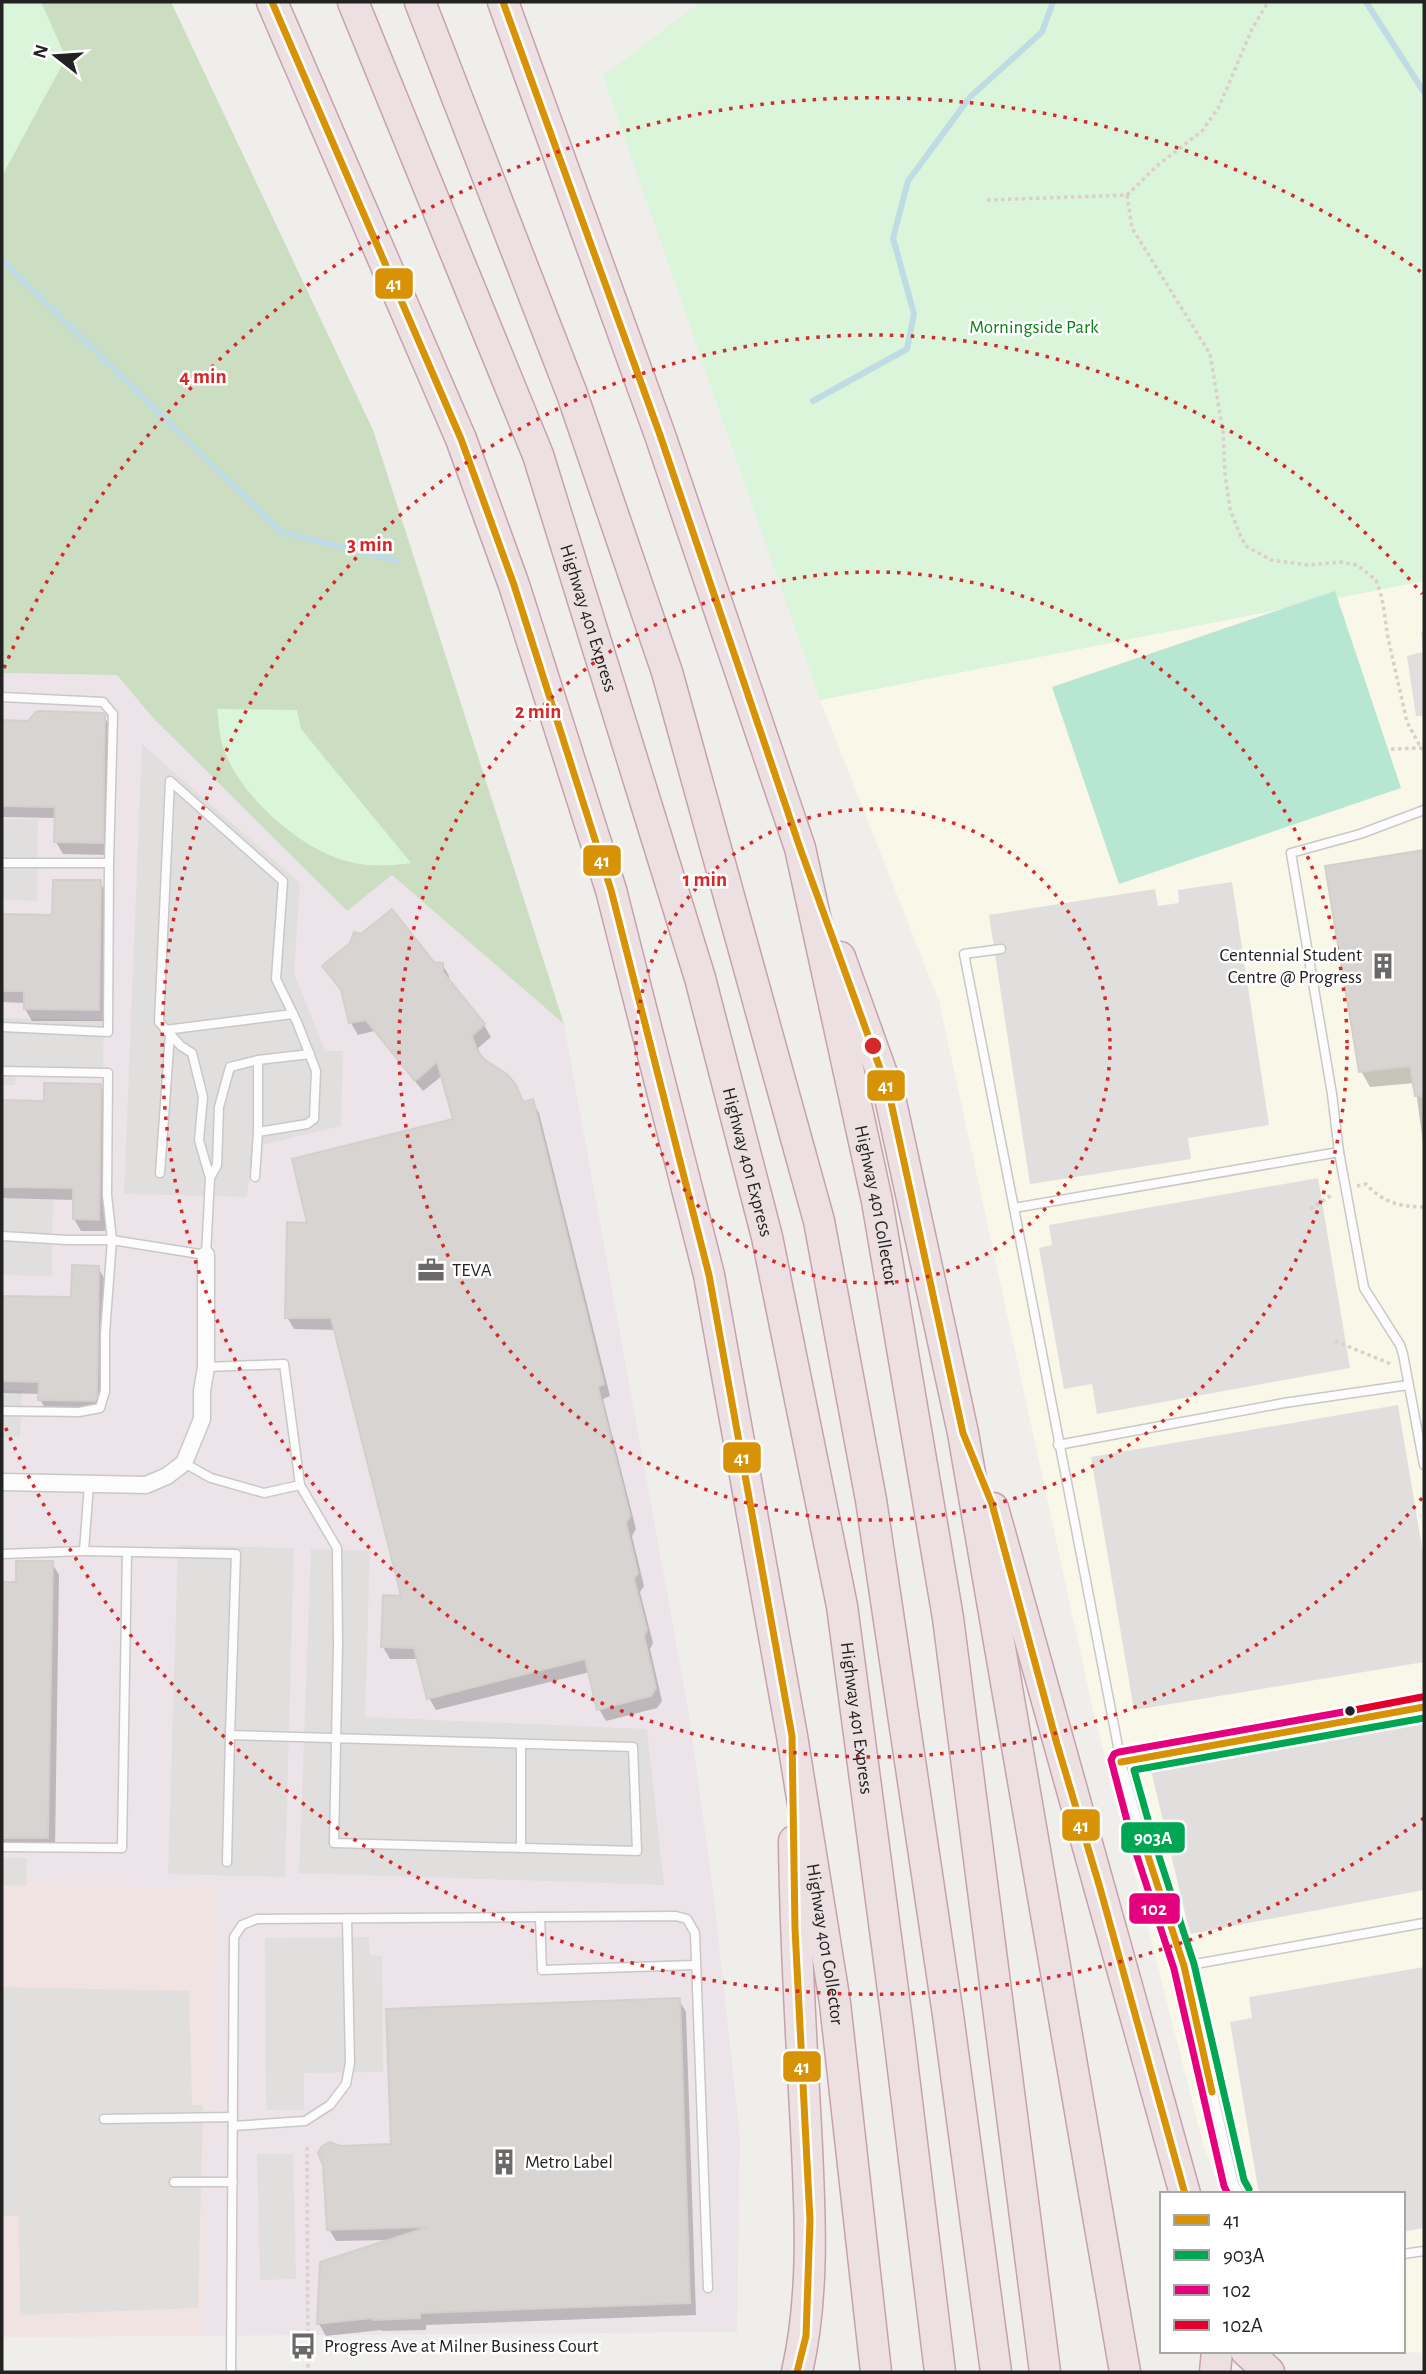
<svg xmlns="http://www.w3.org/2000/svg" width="1426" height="2374" font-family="'Alegreya Sans',sans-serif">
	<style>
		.commercial { fill: #f1e3e1 }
		.industrial { fill: #ede4e9 }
		.education { fill: #f8f7e8 }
		.forest { fill: #cbdec1 }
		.park { fill: #daf5da }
		.pitch { fill: #b7e6d2 }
		.parking { fill: #e0dfde }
		.shadow { fill: #0003 }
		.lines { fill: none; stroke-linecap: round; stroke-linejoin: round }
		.stream { stroke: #bfdbe3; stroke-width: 6 }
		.building { fill: #d7d4d2; stroke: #d3d0cc; stroke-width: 2 }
		.service-casing { stroke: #c9c8c7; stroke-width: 11 }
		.minor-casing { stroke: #c9c8c7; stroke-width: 19 }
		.motorway-casing { stroke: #c5a2ac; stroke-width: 33 }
		.path { stroke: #dccecd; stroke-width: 3.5; stroke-dasharray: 3.5 3.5; stroke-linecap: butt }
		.service { stroke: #fdfcfc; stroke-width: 8 }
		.minor { stroke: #fdfcfc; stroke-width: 16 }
		.motorway { stroke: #ece0e2; stroke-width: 30 }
		.bus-1-casing { stroke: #fff; stroke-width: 12 }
		.bus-2-casing { stroke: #fff; stroke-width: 12 }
		.bus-3-casing { stroke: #fff; stroke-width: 12 }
		.bus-4-casing { stroke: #fff; stroke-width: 12 }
		.bus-1 { stroke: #d79205; stroke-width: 7 }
		.bus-2 { stroke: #00a651; stroke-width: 7 }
		.bus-3 { stroke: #e5007d; stroke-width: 7 }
		.bus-4 { stroke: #e4002b; stroke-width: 7 }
		.ring { fill: none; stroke: #d62828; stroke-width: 3.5; stroke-dasharray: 3.5 7 }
		.bus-dot { fill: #222; stroke: #fff; stroke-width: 2.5 }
		.labels { text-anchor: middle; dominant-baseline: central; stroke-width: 5; stroke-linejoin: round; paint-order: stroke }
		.park-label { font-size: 19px; fill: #0c8416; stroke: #fff }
		.street-label { font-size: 19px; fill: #222; stroke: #fff }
		.poi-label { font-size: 19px; fill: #222; stroke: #fff; text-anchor: start }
		.centre { fill: #d62828; stroke: #fff; stroke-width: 3.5 }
		.ring-label { font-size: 21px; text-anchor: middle; font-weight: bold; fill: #d62828; stroke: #fff; stroke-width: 5; stroke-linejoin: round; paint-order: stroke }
		.line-badge { stroke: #fff; stroke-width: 2.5 }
		.badge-label { font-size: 19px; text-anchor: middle; font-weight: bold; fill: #fff }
	</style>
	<rect width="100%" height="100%" fill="#f0eeeb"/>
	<!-- commercial -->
	<path class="commercial" d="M2,1883l215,5 -15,448 -200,1z"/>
	<!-- industrial -->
	<path class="industrial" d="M2,673l115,2 36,43 193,193 46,-36 172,149 125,690 25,183 26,240 -3,195 -535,4 15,-447 -215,-6z"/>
	<!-- education -->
	<path class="education" d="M1424,581v1772l-27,-2h6v-157h-181l-19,-50 -110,-434 -154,-709 -119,-301z"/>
	<!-- forest -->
	<path class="forest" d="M2,2h169l202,428 191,594 -172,-149 -45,36 -194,-193 -36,-43 -115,-2z"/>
	<!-- park -->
	<g class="park">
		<path d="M2,2h39l25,56 -64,118z"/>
		<path d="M700,2h724v579l-604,119 -217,-624z"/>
		<path d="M217,709l80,1 4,19 110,134c-21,3 -44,4 -65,-2 -48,-14 -107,-66 -123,-114 -4,-12 -4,-26 -6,-38z"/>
	</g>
	<!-- pitch -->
	<path class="pitch" d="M1335,591l66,197 -282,96 -67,-197z"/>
	<!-- parking -->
	<g class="parking">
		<path d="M1421,632h3v84h-8l-9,-60 16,-4z"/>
		<path d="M142,744l158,139 -6,90 31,78h18l-2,75 -88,21 -6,50 -123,-3z"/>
		<path d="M2,819h36l-1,82 -35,-1z"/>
		<path d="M1232,882l37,243 -81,13 3,21 -161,25 -41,-269 166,-26 3,17 21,-3 -1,-13z"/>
		<path d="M2,1018l102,2 -1,50 -87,-1 -1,16h-13z"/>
		<path d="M1318,1178l32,190 -253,46 -5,-30 -28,5 -25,-141 13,-3 -3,-20z"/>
		<path d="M2,1198l51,1 -1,77 -50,-1z"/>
		<path d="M2,1390l20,1 -2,46h-18z"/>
		<path d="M1398,1405l26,154v103l-290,48 -43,-253z"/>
		<path d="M178,1545l116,3 -9,329 -117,-3z"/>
		<path d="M311,1549l59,2 -5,166 282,12 17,156 -365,-12z"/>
		<path d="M1424,1720v170l-234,44 -40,-168z"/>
		<path d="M2,1857l25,1 -1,28 -24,-1z"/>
		<path d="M369,1937l1,18 12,1 1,116 -79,1v37h-38l-1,-172z"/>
		<path d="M1424,1967v261l-21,4v-38h-144l-29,-172 22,-4 -3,-21z"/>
		<path d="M2,1987l187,4 3,114h11l-5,203 -178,7 -1,-99h-17z"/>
		<path d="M257,2154h36l3,125 -36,1z"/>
	</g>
	<!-- shadow -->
	<g class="shadow">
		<path d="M103,714l8,15 -2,126 -46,-1 -7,-12v-24l-54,-1v-95l27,1z"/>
		<path d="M1424,851v299l-9,-67 -45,4 -9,-16 -34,-203z"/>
		<path d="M100,882l7,12 -2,127h-73l-7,-12v-6l-23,-1v-86l52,1z"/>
		<path d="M442,964l7,12v6l35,43 7,12 -13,11 4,12 32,26 10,17 8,-2 7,12 71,283 -7,3 33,130 -4,7 12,50 -4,6 13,51 -3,6 12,52 -5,7 -51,13 -7,-12 -9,-37 -154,38 -7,-12 -10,-39h-29l-7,-12 21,-49 -68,-268 -42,-1 -7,-12 23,-93 145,-104 -12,-45 -20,16 -49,-60 -16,4 -7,-12 -7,-29 -20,-28z"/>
		<path d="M100,1085l7,13 -2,133h-24l-7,-12 1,-19 -73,-2v-96l43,1z"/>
		<path d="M98,1267l7,13 -4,133 -54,-1 -7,-13v-5l-38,-1v-95l71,1z"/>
		<path d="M52,1563l7,12 -4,275 -53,-1v-266l16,1z"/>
		<path d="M679,2000l7,12 10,303 -270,10v5l-44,1 -1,-1 -55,6 -7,-12 71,-84 -54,1 -7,-12 11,-81 53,-2z"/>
	</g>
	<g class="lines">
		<!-- stream -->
		<g class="stream">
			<path d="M1366,2l58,90"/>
			<path d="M2,260l279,272 117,29"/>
			<path d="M813,401l94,-52 7,-35 -21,-76 15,-57 62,-84 72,-65 11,-30"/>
		</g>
	</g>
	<!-- building -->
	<g class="building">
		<path d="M41,711l62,2 2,2 -2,128 -49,-1 1,-35 -53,-1v-86l26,1 8,-9z"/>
		<path d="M1424,850v246h-9l-5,-30 -51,6 -34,-206z"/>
		<path d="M53,880h48l-2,130 -75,-1v-18h-22v-77l50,1z"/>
		<path d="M392,909l42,53 9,1v9l42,52 -13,12 6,16 6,7 24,16 8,10 7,17 10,-3 71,285 -6,3 32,129 -4,7 12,50 -4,6 13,51 -3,6 12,52 -5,8 -54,14 -12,-51 -158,40 -13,-51 -33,-1 2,-52 18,1 -70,-278h-46l2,-96 20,1 -15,-64 161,-40 -16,-57 -22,19 -49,-61 -17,3 -8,-33 -19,-24 28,-23 4,-11 7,2z"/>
		<path d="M44,1083l57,1 -2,136 -26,-1v-31l-71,-1v-87l42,1z"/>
		<path d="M72,1265l27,1 -2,131 -2,4 -57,-1 1,-18 -37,-1v-85l69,1z"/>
		<path d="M16,1561h37l-5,277h-46v-256h14z"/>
		<path d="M680,1998l10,305 -270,10v5l-47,2v-2l-56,6 3,-62 108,-35 -101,3 -4,-65 -5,-12 4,-7 8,-4 10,4 51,-2 -5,-135z"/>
	</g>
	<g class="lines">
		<!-- service casing -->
		<g class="service-casing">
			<g id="service">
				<path d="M2,697l101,5 10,12 -4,149"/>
				<path d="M1424,810l-64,24 -69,19 41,241 7,58 25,136 36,57 3,9 21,111"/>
				<path d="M2,863h107l-1,169 -106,-5"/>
				<path d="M1001,949l-37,5 50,254"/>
				<path d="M165,1030l128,-16"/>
				<path d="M258,1060v72"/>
				<path d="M2,1071l106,2 -1,122 5,45 94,15 4,-77 -11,-38 4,-43 -11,-44 -11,-7 -22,-24 11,-241 113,100 -7,98 21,43 19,49 -2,48 -7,5 -49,8 -3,45"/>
				<path d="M160,1173l10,-139"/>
				<path d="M210,1178l7,-13 2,-58 11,-40 28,-7 52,-6"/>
				<path d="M2,1236l65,4h45l-7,93v58l-5,17 -21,4 -77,-1"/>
				<path d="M1058,1445l226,-42 124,-18"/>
				<path d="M184,1463l27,15 53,15 36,-8"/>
				<path d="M89,1484l-5,67 152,3 -6,181 403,12 4,104 -303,-8 4,-199 -1,-96 -37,-63 -16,-121 -78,3"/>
				<path d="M2,1554l82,-3"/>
				<path d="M1121,1762l303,-55"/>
				<path d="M2,1847l120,1 5,-296"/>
				<path d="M521,1848v-104"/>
				<path d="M227,1862l3,-127"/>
				<path d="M540,1917l2,53 153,-5"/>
				<path d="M1184,1966l240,-43"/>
				<path d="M104,2119l129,-2"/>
				<path d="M233,2126l72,-5 25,-16 16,-21 4,-21 -3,-144"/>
				<path d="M174,2182h59"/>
				<path d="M1240,2194l-6,-10 -8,-34 -42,-184 -40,-122 -23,-82 -107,-554 325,-56"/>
				<path d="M1403,2254l21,-3"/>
				<path d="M231,2372l3,-435 8,-12 15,-6 419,-3 11,3 8,14 13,355"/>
			</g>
		</g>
		<!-- minor casing -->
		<g class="minor-casing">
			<path id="minor" d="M2,1482l144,3 21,-9 17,-13 18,-44v-28l4,-24v-112"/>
		</g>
		<!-- motorway casing -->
		<g class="motorway-casing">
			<g id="motorway">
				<path id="s1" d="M272,2l189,437 53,146 97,305 98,385 83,461 43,267 41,369"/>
				<path id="s2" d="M353,2l185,453 162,523 67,259 75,369 56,422 42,344"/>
				<path d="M420,2l152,392 95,278 152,549 52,279 77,515 48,357"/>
				<path id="s3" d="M503,2l157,433 140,413 77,353 71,417 97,754"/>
				<path d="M840,957l49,136 74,340 162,939"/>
				<path d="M993,1508c62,229 129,457 192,686"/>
				<path d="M794,1841c1,96 7,192 12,287 4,81 9,165 -9,244"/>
				<path d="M1246,2351l23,21"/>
				<path d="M1215,2372l2,-21"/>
			</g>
		</g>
		<!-- path -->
		<g class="path">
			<path d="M1127,195l5,33 78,126 13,78 2,42 5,35 10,26 6,11 25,14 37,5 33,-3 16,3 19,15 6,18 6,40 19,84 14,26 3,1"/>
			<path d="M987,200l140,-5 31,-30 44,-34 17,-24 33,-78 16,-27"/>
			<path d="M1391,749l30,-1"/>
			<path d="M1357,1186l9,-2c16,18 34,23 58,23"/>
			<path d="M1310,1209l23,-15"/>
			<path d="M1335,1341l56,23"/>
			<path d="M307,2147l1,225"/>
		</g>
		<!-- service -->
		<use href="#service" class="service"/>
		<!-- minor -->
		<use href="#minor" class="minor"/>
		<!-- motorway -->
		<use href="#motorway" class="motorway"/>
		<!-- bus-1 casing -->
		<g class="bus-1-casing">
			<g id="bus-1">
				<path d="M272,2l189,437 53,146 97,305 98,385 83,461 3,193 15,291 -4,116 -9,36"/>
				<path d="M503,2l157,433 140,413 89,245 74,340 29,71 65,240 43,144 85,306"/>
				<path d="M1121,1762l303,-55"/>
				<path d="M1145,1847l39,119 28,126"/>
			</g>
		</g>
		<!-- bus-2 casing -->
		<g class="bus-2-casing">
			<path id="bus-2" d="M1249,2189l-5,-9 -50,-216 -40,-123 -20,-71 290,-52"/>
		</g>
		<!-- bus-3 casing -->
		<g class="bus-3-casing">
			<path id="bus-3" d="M1228,2194l-4,-8 -50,-217 -40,-122 -23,-87 3,-6 5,-2 230,-41"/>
		</g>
		<!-- bus-4 casing -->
		<g class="bus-4-casing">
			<path id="bus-4" d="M1349,1711l73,-14"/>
		</g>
		<!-- bus-1 -->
		<use href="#bus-1" class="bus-1"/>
		<!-- bus-2 -->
		<use href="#bus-2" class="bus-2"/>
		<!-- bus-3 -->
		<use href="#bus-3" class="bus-3"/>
		<!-- bus-4 -->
		<use href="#bus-4" class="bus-4"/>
	</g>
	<!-- distance rings -->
	<g class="ring">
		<circle cx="873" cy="1046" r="237"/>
		<circle cx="873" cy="1046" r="474"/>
		<path d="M1422 1498A711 711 0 1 1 1422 594"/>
		<path d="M1424 1818A948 948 0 0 1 4 1424M4 668A948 948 0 0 1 1424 274"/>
	</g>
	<!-- icons -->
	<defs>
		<g id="building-bare" transform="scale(2.1)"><path d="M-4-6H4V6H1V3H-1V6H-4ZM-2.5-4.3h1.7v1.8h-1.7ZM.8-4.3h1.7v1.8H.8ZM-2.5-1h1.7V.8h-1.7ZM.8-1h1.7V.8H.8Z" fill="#6a6968" stroke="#fff" stroke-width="2.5" paint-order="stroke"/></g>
		<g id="office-bare" transform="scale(2.1)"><path d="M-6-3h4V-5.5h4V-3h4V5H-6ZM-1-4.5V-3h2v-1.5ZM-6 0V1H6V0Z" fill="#6a6968" stroke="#fff" stroke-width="2.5" paint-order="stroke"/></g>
		<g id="bus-bare" transform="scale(2.1)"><path d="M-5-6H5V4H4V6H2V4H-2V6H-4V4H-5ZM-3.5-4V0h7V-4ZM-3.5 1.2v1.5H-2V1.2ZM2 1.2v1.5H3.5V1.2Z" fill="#6a6968" stroke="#fff" stroke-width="2.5" paint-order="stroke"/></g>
	</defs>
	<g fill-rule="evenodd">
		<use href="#building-bare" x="1383" y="966"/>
		<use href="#office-bare" x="431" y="1270"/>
		<use href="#building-bare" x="504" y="2162"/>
		<use href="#bus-bare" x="303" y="2346"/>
	</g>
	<!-- markers -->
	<circle class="bus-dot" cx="1350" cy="1711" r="6"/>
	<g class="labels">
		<!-- park labels -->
		<g class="park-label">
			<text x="1034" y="327">Morningside Park</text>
		</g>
		<!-- street labels -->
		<g class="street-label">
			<text stroke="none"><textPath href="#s2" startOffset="660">Highway 401 Express</textPath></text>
			<text stroke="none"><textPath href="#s2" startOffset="1227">Highway 401 Express</textPath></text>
			<text stroke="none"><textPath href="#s3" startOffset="1262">Highway 401 Collector</textPath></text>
			<text stroke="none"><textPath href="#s2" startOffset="1794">Highway 401 Express</textPath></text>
			<text stroke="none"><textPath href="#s1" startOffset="2028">Highway 401 Collector</textPath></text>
		</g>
		<!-- poi labels -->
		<g class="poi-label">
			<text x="1362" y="955" text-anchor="end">Centennial Student<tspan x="1362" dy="22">Centre @ Progress</tspan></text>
			<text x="452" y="1270">TEVA</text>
			<text x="525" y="2162">Metro Label</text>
			<text x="324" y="2346">Progress Ave at Milner Business Court</text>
		</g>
	</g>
	<circle cx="873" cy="1046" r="10" class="centre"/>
	<g class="ring-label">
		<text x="203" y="383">4 min</text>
		<text x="370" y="551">3 min</text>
		<text x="538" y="718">2 min</text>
		<text x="705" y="886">1 min</text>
	</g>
	<g class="line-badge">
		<rect x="374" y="267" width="40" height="33" rx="7" fill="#d79205"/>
		<rect x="582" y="844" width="40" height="33" rx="7" fill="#d79205"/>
		<rect x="866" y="1069" width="40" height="33" rx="7" fill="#d79205"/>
		<rect x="722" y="1441" width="40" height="33" rx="7" fill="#d79205"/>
		<rect x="1061" y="1808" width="40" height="34" rx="7" fill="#d79205"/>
		<rect x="1120" y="1821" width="66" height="33" rx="7" fill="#00a651"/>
		<rect x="1128" y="1892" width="53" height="33" rx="7" fill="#e5007d"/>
		<rect x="782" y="2050" width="40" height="33" rx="7" fill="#d79205"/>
	</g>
	<g class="badge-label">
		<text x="394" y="290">41</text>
		<text x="602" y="867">41</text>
		<text x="886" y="1092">41</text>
		<text x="742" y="1464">41</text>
		<text x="1081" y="1832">41</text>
		<text x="1153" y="1844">903A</text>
		<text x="1154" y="1915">102</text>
		<text x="802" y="2073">41</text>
	</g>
	<!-- border -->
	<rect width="1426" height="2374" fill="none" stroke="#222222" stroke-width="7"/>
	<!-- legend -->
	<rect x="1160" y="2192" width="245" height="161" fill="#ffffff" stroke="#a7a7a7" stroke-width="2"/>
	<rect x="1174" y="2215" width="35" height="10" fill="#d79205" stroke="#a7a7a7" stroke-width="2"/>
	<text x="1223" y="2227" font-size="21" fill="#222222">41</text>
	<rect x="1174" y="2250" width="35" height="10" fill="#00a651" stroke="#a7a7a7" stroke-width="2"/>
	<text x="1223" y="2262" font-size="21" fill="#222222">903A</text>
	<rect x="1174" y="2285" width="35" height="10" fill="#e5007d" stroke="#a7a7a7" stroke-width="2"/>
	<text x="1223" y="2297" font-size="21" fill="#222222">102</text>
	<rect x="1174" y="2320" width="35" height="10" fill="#e4002b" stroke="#a7a7a7" stroke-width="2"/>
	<text x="1223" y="2332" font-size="21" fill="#222222">102A</text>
	<!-- north arrow -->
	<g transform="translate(56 56) rotate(287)" stroke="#ffffff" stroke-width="5" paint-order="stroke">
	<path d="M0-5L12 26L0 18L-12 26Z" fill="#222222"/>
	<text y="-10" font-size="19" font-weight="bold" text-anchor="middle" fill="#222222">N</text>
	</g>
</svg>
